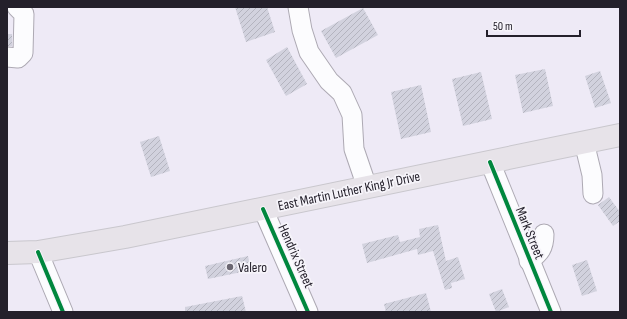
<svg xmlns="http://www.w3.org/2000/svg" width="627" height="319" font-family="'Sofia Sans Condensed',sans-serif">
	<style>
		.building { fill: url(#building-hatch) }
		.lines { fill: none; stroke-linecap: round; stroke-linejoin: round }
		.minor-casing { stroke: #ada9b3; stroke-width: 21 }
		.major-casing { stroke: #c9c7cd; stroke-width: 24 }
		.minor { stroke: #fcfcfe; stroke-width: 19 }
		.major { stroke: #e7e3e9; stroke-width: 22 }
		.cycleway-casing { stroke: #f6f4fa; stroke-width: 6 }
		.cycleway { stroke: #00873e; stroke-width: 4 }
		.poi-dot { fill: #6b6772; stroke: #f6f4fa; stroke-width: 1.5 }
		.labels { text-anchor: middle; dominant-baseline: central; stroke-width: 3.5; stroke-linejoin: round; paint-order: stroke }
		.street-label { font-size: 14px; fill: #24202b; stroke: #f6f4fa }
		.poi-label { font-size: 14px; fill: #24202b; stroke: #f6f4fa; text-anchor: start }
	</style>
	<defs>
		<pattern id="building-hatch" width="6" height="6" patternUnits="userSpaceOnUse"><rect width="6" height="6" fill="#d2d2de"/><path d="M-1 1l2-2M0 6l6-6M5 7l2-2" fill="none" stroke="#b4b4bf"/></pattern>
	</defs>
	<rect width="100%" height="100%" fill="#eeeaf6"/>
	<!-- building -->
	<g class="building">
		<path d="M235,7h32l8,25 -29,10z"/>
		<path d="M363,8l15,27 -42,23 -15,-27z"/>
		<rect x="7" y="34" width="5" height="12"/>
		<path d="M287,47l20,37 -21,12 -20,-36z"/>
		<path d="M545,69l8,37 -30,7 -8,-38z"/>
		<path d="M600,71l11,32 -16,5 -10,-32z"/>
		<path d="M481,72l11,47 -29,7 -11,-47z"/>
		<path d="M421,85l10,47 -30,7 -10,-47z"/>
		<path d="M159,136l11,35 -19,6 -11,-35z"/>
		<path d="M609,197l11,15v9l-7,5 -15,-21z"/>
		<path d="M438,225l8,36 12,-4 7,22 -14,4 1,5 -7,2 -12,-39 -15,4 -1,-6 -50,14 -5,-19 36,-9 2,7 20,-5 -1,-8z"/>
		<path d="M248,256l3,14 -43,9 -3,-13z"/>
		<path d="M587,260l10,31 -15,5 -10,-31z"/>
		<path d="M502,289l7,18 -13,5 -7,-18z"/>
		<path d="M426,293l5,19h-45l-2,-8z"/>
		<path d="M242,296l4,16h-61v-5z"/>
	</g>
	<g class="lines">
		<!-- minor casing -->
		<g class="minor-casing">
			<g id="minor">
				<path d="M298,7l4,23 7,22 20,29 13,12 10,22 2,34 13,38"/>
				<path d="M7,57l11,1 5,-5 1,-39 -7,-7"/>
				<path d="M584,142l8,33 1,19"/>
				<path d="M490,162l61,150"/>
				<path d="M263,209l45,103"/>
				<path d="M38,252l25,60"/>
				<path d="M529,261c11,-8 15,-13 15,-27"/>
			</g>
		</g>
		<!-- major casing -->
		<g class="major-casing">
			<path id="major" d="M7,253l31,-1 87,-15 495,-102"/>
		</g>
		<!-- minor -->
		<use href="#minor" class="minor"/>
		<!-- major -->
		<use href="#major" class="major"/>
		<!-- cycleway casing -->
		<g class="cycleway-casing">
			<g id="cycleway">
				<path d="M490,162l61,150"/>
				<path d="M263,209l45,103"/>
				<path d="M38,252l25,60"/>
			</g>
		</g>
		<!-- cycleway -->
		<use href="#cycleway" class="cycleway"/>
	</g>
	<!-- markers -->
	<circle class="poi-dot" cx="230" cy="267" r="4"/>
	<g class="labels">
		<!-- street labels -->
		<g class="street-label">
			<text transform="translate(349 191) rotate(-12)">East Martin Luther King Jr Drive</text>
			<text transform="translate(530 233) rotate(68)">Mark Street</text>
			<text transform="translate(296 256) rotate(66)">Hendrix Street</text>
		</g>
		<!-- poi labels -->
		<g class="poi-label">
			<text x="238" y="267">Valero</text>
		</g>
	</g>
	<!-- border -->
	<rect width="627" height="319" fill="none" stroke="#24202b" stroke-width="16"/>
	<!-- scale -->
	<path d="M487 30v6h93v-6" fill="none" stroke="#24202b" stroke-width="2"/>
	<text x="493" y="30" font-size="12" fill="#24202b" stroke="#f6f4fa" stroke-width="3" paint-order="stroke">50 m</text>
</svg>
